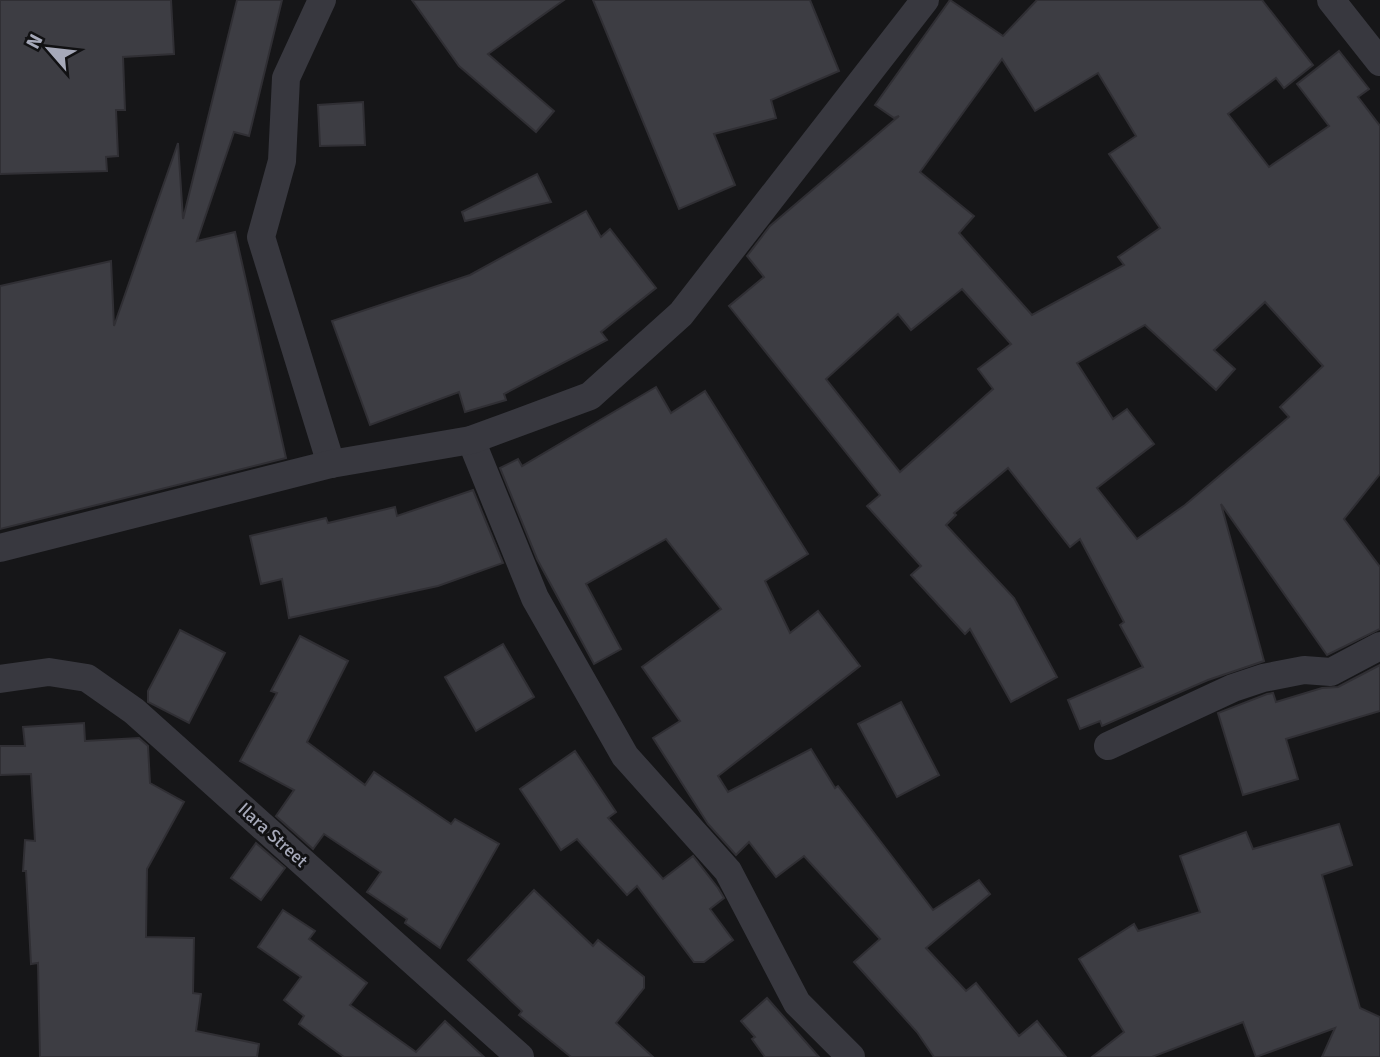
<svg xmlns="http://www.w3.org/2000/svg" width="1380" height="1057" font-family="Signika,sans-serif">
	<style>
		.building { fill: #3d3d43; stroke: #302f34; stroke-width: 2; fill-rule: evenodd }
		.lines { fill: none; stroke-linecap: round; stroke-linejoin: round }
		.street { stroke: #38383f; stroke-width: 28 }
		.labels { text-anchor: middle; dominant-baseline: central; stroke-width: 6; stroke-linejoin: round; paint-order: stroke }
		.street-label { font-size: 18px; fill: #a6a9b9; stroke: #111113 }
	</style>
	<rect width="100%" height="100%" fill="#161618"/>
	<!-- building -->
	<g class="building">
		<path d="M0,0h171l3,54 -51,3 2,53h-9l2,46 -12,1 1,14 -107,3z"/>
		<path d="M237,0h45l-33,136 -15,-4 -37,109 38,-9 51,226 -286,71v-243l111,-25 3,65 64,-183 5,76z"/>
		<path d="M412,0h152l-76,54 66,57 -18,21 -77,-66z"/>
		<path d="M593,0h217l29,71 -68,29 5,18 -62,16 21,51 -56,24z"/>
		<path d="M950,0l53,36 34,-36h225l51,65 -29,23 -8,-10 -48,36 41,53 60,-41 -32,-42 42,-33 30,38 -11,8 22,29v348l-36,45 36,48v62l-53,26 -106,-151 43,157 -56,19 -106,46 -2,-5 -20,8 -12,-29 75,-33 -23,-42 4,-3 -44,-83 -10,8 -62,-79 -54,45 2,2 -10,10 68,73 43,79 -46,25 -41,-73 -5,5 -54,-59 10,-9 -54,-60 13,-11 -151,-189 35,-29 -17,-21 23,-30 129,-110 -5,2 -19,-13zM1002,59l33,52 63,-38 38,63 -27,18 51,74 -42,29 6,8 -92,50 -73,-82 15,-17 -54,-44zM962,289l49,55 -33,25 15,20 -93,83 -74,-93 72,-65 13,16zM1265,302l58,64 -43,41 9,10 -104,88 -48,34 -40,-51 57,-44 -27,-35 -14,10 -36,-56 68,-38 71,65 19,-21 -21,-19z"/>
		<path d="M363,102l2,43 -45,1 -2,-41z"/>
		<path d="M537,174l14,28 -86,19 -3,-9z"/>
		<path d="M586,211l15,26 9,-8 46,59 -55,44 6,8 -103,54 2,6 -41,12 -6,-20 -89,33 -38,-104 138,-46z"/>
		<path d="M656,387l15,26 34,-22 103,163 -43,27 25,52 28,-22 42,55 -142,110 10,16 83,-43 24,39 3,-2 95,124 46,-30 11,14 -64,54 40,43 10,-8 43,53 18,-15 29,36h-132l-17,-25 -63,-70 26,-23 -76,-83 -28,21 -27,-35 -13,13 -28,-31 -55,-86 27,-17 -38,-54 79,-58 -55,-70 -80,45 35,65 -27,15 -57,-105 -37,-91 18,-9 4,7z"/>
		<path d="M473,490l30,73 -65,23 -149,32 -7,-39 -21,5 -11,-48 76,-18 2,5 67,-16 2,9z"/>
		<path d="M180,630l45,23 -36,70 -41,-21v-11z"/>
		<path d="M300,636l48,25 -41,81 58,43 9,-13 77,52 4,-5 44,25 -59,104 -35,-25 2,-4 -40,-27 14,-20 -57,-38 -11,15 -37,-33 18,-26 -54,-29 37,-68 -6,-2z"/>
		<path d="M503,644l31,53 -58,34 -31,-54z"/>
		<path d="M1380,665v46l-94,28 12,40 -55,16 -25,-82 49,-19 6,-1 3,9 46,-14 16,-1z"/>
		<path d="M901,702l38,73 -42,22 -39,-73z"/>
		<path d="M84,723l1,18 54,-3 9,8 2,37 34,19 -37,67 -1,68 48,1 -1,55 8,1 -5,37 63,13 -2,13h-217l-2,-94 -7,1 -5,-93h-3l2,-31 10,1 -4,-67 -31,1v-29h25l-2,-19z"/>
		<path d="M575,751l41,61 -8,6 55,61 30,-23 25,32 6,10 -14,11 23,31 -29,22h-10l-57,-76 -10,9 -50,-56 -16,11 -41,-61z"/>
		<path d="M1339,824l13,41 -30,10 38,133 20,9v40h-58l13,-29 -79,29 -13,-35 -91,35h-60l32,-25 -45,-73 55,-35 4,7 62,-19 -20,-56 66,-24 7,17z"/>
		<path d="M256,843l29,25 -24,32 -30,-22z"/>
		<path d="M534,890l59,56 5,-6 46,37v11l-28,35 37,34h-82l-52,-42 3,-4 -54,-51z"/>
		<path d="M283,910l32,21 -6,8 58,44 -17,22 66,47 29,-31 39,36h-140l-45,-33 5,-8 -20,-16 17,-23 -43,-30z"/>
		<path d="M767,998l52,59h-54l-13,-18 3,-2 -14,-16z"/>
	</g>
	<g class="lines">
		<!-- street -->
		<g class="street">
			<path d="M322,0l-36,78 -4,83 -21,76 70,227"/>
			<path d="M1331,0l49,62"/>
			<path d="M471,440l64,158 90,158 103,115 69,132 54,54"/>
			<path d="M0,548l331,-84 140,-24 119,-44 91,-82 244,-314"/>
			<path d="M0,679l49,-7 38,6 47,33 386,346"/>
			<path d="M1108,746l125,-58 30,-10 41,-8 27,2 49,-26"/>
		</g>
	</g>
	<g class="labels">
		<!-- street labels -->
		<g class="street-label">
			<text transform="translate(273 835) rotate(42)">Ilara Street</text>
		</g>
	</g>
	<!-- north arrow -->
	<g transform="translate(49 49) rotate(298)" stroke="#111113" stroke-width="5" paint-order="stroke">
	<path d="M0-5L12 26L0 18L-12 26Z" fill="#a6a9b9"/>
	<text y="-10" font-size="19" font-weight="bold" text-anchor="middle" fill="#a6a9b9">N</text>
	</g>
</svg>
